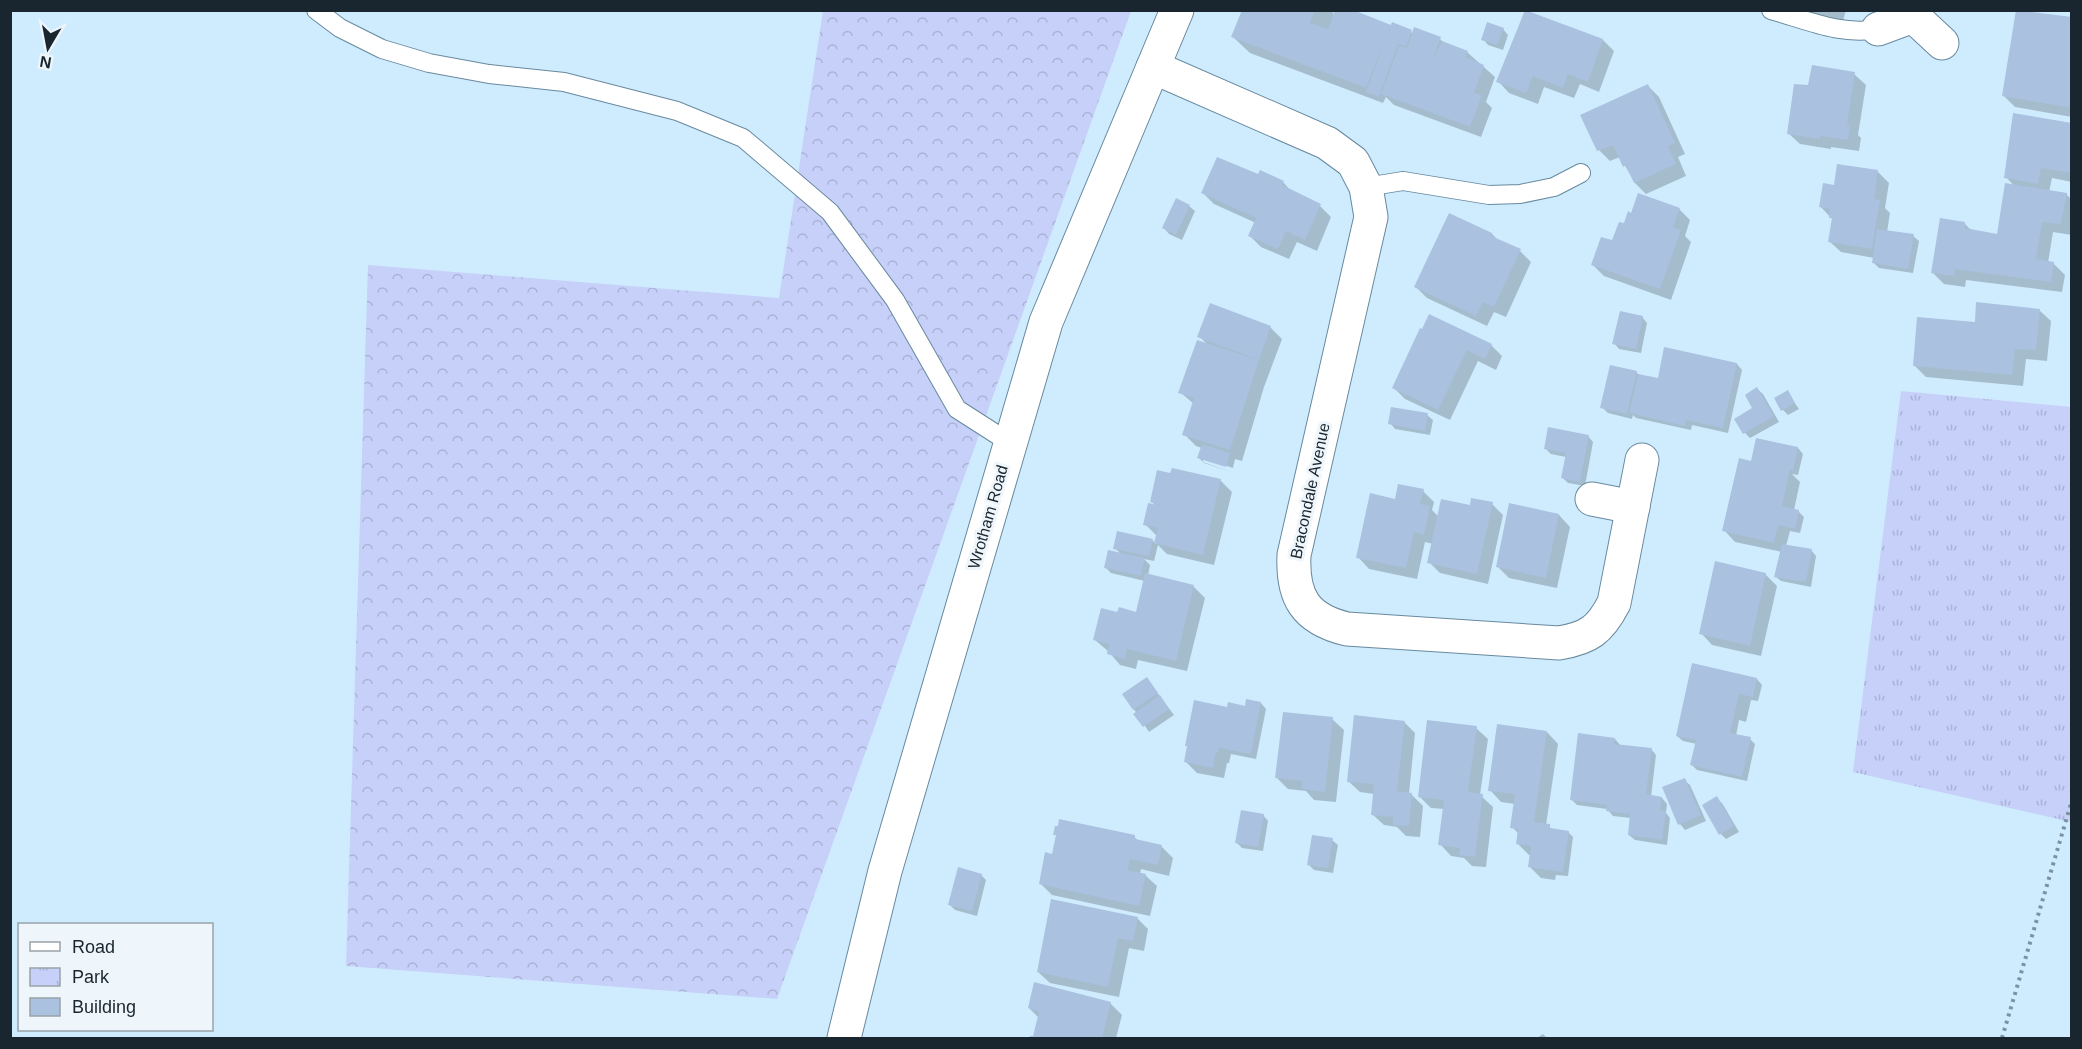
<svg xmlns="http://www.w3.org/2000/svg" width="2082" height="1049" font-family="Arial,sans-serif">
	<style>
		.forest { fill: url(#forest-crowns) }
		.park { fill: url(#park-tufts) }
		.shadow { fill: #0003 }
		.building { fill: #aac1df }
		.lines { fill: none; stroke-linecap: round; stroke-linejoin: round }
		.lane-casing { stroke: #68899e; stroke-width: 20 }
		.street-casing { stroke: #68899e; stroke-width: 35 }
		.primary-casing { stroke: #68899e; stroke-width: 35 }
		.path { stroke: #7c92a0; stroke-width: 4; stroke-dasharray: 3 4.5; stroke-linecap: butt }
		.lane { stroke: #fff; stroke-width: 18 }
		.street { stroke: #fff; stroke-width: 33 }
		.primary { stroke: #fff; stroke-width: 33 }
		.labels { text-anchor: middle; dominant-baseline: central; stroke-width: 6; stroke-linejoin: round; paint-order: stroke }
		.street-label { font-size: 16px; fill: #19262f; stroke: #eff6fb }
	</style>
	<defs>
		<pattern id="forest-crowns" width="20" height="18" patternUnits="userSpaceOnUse" patternTransform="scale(1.5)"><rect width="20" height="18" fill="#c6d0f9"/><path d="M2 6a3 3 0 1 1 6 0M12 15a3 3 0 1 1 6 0" fill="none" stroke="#aab2d6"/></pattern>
		<pattern id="park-tufts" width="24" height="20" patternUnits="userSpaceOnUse" patternTransform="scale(1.5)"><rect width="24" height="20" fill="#c6d0f9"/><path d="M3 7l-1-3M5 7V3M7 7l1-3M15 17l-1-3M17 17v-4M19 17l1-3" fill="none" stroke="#aab2d6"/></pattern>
	</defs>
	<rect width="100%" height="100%" fill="#cfecff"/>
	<!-- forest -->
	<path class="forest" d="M823,11h308l-354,988 -431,-33 22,-701 411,33z"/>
	<!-- park -->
	<path class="park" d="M1901,391l170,16v415l-218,-50z"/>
	<!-- shadow -->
	<g class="shadow">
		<path d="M1243,10h89l2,5 106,24 5,5 22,8 28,25 -9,25 6,6 -11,29 -87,-32 -8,-8 -3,6 -133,-50 -17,-16z"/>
		<path d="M1800,10h46l-3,11z"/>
		<path d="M2072,19v98l-57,-10 -11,-11z"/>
		<path d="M1503,29l5,6 -5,15 -15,-5 -5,-6z"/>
		<path d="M1603,40l11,11 -15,41 -19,-8 -6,14 -30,-11 -6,17 -29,-11 -11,-12z"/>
		<path d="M1854,74l12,11 -8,50 3,3 -2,13 -28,-4v2l-31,-5 -12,-11 22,-46z"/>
		<path d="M1648,86l11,11 26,57 -7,3 8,19 -40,18 -11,-11 -15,-26 -10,4 -11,-11z"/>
		<path d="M2072,124v58l-20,-4 -3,14 17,2 6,6v35l-19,-3 -5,31h5l12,12 -3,17 -96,-12 -1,7 -21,-3 -11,-11 32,-49 7,7 26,5 17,-49 -9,-10z"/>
		<path d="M1839,165l39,7 11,11 -4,25 5,5 -3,19 26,4 6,5 -6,32 -34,-5 -6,-6 1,-4 -33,-6 -12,-11 4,-21 -13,-14 15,-19z"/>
		<path d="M1259,176l24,6 8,9 29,15 11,11 -14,34 -20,-9 -8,17 -28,-12 -11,-11 6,-13 -42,-19 -11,-11z"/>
		<path d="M1189,206l6,5 -13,29 -13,-6 -5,-6z"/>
		<path d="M1679,209l11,11 -5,16 6,6 -20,58 -67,-24 -11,-11 32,-40z"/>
		<path d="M1449,215l43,19 6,6 22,11 11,11 -25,55 -12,-5 -7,14 -60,-28 -11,-11z"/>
		<path d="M2039,310l12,11 -4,40 -21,-2 -3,27 -97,-9 -12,-12 62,-42z"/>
		<path d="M1642,317l5,6 -6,30 -22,-4 -5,-6z"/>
		<path d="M1270,327l12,12 -18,48 -22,74 -7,-2 -2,9 -30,-10v4l28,10 -27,-9 -5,-5 3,-10 -6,-2 -12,-12 10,-30 -14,-12 28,-47 -9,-9z"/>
		<path d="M1421,330l70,15 11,11 -6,14 -18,-9 -28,59 -45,-21 -11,-11z"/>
		<path d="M1666,349l71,15 5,6 -14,63 -36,-8 -1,5 -55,-12 -3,-3 -1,4 -24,-6 -6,-6 34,-35 3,3 20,5z"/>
		<path d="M1757,389l6,5 16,28 -29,16 -5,-5 9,-25z"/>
		<path d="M1787,392l12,17 -11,6 -5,-5z"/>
		<path d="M1427,415l6,5 -3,15 -35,-6 -5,-6z"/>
		<path d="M1588,436l5,6 -8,44 -17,-3 -6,-6 4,-20 -15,-3 -5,-5z"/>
		<path d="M1798,448l5,6 -5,21 -6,-1 8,8 -6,28 4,1 6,6 -4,16 -10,-2 -4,15 25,4 5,6 -5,31 -30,-6 -6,-5 7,-24 -47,-10 -11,-12 29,-67z"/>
		<path d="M1220,480l12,12 -18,73 -47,-11 -9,-9 -4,16 -10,-2 6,6 -2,11 45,10 12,12 -18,73 -49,-11 -2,9 -16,-4 -11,-13 -14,-12 23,-26h19l8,-33 -34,-8 -5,-5 15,-14 -6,-6 37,-8 4,4 1,-8 -12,-12 10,-19 -4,-4z"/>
		<path d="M1423,491l11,11 -2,8 7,7 32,-11 21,-2 11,11 -15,69 -48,-11 -11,-11 4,-18 -8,-2 -8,37 -48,-10 -11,-12 38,-56z"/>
		<path d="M1559,515l11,12 -13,61 -48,-10 -12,-12z"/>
		<path d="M1765,574l12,12 -16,70 -49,-11 -11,-12z"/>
		<path d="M1147,679l27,36 -25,17 -25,-38z"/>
		<path d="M1757,679l5,6 -4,16 -7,-1 -5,22 -7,-2 -3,16 14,3 5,5 -8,37 -50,-11 -5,-5 5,-21 -14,-3 -6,-5z"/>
		<path d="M1261,703l5,6 -10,50 -25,-5 -2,9h-2l-3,15 -27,-5 -11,-11 40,-54h20z"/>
		<path d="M1332,719l12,11 -8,72 -22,-2 -8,-9 -18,-2 -11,-11z"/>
		<path d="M1404,722l11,11 -6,61 3,1 11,11 -3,31 -14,-1 -9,-9 -13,-2 -12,-11 2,-20 -14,-2 -12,-11z"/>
		<path d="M1476,728l12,11 -8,56 13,12 -7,60 -14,-1 -8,-8 -13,-2 -11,-12 4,-35 -13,-1 -12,-12z"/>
		<path d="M1547,732l11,12 -12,81 8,5 14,2 5,5 -5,39 -12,-1 -1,5 -14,-2 -11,-11 1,-12h-2l-12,-12 2,-9 -7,-7 3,-23 -14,-2 -11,-12z"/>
		<path d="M1615,739l6,7 30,3 5,6 -5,42 11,1 5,6 -1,9 4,5 -3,27 -32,-5 -6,-5 2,-17 -18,-2 -6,-7 -30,-4 -6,-6z"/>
		<path d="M1684,780l6,5 16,36 -21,9 -5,-6 -16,-36z"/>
		<path d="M1716,798l6,5 17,29 -13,7 -5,-5z"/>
		<path d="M1263,815l5,6 -5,30 -21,-3 -6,-6z"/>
		<path d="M1055,834l79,3 6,5 21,4 12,12 -4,18 -28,-7 -1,5 5,1 12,11 -7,30 -98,-21 -11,-11 12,-29 4,-18z"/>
		<path d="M1332,840l6,5 -5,28 -19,-3 -5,-5z"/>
		<path d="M981,875l5,5 -9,36 -22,-6 -6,-6z"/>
		<path d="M1137,918l11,11 -4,22 -15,-3 -10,49 -69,-14 -12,-11z"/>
		<path d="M1110,1003l12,12 -6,23h-85h3l5,-20 -10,-10z"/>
		<path d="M1543,1034l4,4h-10z"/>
	</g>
	<!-- building -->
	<g class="building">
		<path d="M1242,10h73l-5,13 18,6 7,-19h18l38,15 1,-3 20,8 -6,17 -8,-3 -19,53 -13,-5 21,-57 -21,53 -135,-51z"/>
		<path d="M1525,10l78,29 -15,43 -20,-8 -5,14 -30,-12 -7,17 -30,-11z"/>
		<path d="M2016,10l56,7v91l-70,-12z"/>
		<path d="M1487,22l17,6 -7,17 -16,-5z"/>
		<path d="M1414,27l27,10 -9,24 10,-20 26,10 -3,6 19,8 -10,28 8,2 -12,32 -89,-33 18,-48 8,2z"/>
		<path d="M1812,65l43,7 -8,53h3l-2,15 -28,-4v3l-33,-5 7,-50 14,1z"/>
		<path d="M1648,84l27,59 -7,3 8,18 -42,19 -8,-18 -3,2 -10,-22 -16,6 -17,-36z"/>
		<path d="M2013,113l59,10v50l-31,-5 -3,16 -34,-6z"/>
		<path d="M1217,157l41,17 2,-4 24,11 -2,4 39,19 -16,36 -19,-9 -8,18 -30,-13 8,-18 -55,-25z"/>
		<path d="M1837,164l41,6 -4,29 6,1 -8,49 -44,-7 4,-24h-3l1,-9 -11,-2 4,-24 11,2z"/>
		<path d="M2005,183l62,10 -6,31 -19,-2 -6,37 18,3 -3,20 -96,-13 -1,7 -23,-3 9,-55 25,4v6l32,6z"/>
		<path d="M1638,193l42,15 -7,19 8,3 -21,59 -69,-24 10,-28 11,3 7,-18 5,1 4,-12 3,2z"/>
		<path d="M1176,198l14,7 -14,30 -14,-7z"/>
		<path d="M1449,213l43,20 -1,3 30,13 -27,58 -11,-5 -7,14 -62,-29z"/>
		<path d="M1877,229l37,5 -6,35 -36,-6z"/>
		<path d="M1976,302l64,7 -4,41 -21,-1 -3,26 -99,-9 4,-49 58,5z"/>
		<path d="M1210,303l61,23 -12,34 -62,-23z"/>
		<path d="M1620,311l23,5 -7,33 -24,-5z"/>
		<path d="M1429,314l63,30 -7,15 -18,-9 -29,60 -46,-22 28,-60 2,1z"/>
		<path d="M1197,340l62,20 -29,90 -48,-15 12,-37 -16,-5z"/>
		<path d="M1664,347l73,16 -14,65 -37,-8 -1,6 -56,-13 9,-39 20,4z"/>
		<path d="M1610,365l27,6 -10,43 -27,-6z"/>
		<path d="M1757,387l17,29 -31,18 -9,-15 18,-11 -7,-13z"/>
		<path d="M1788,390l7,13 -14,8 -7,-13z"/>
		<path d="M1391,407l37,6 -3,18 -37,-7z"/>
		<path d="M1548,427l41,8 -9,47 -19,-4 5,-25 -22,-4z"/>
		<path d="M1756,438l42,9 -5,24 -3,-2 -8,37 17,4 -4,19 -17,-4 -4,18 -52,-12 17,-73 12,3z"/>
		<path d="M1202,444l28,9 -4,14 -29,-9z"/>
		<path d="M1172,468l49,11 -18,76 -49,-12 4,-15 -15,-3 5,-22 15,3 -13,-4 7,-32 13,3z"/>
		<path d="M1398,484l26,5 -4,15 10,2 -6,29 -10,-3 -8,36 -50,-10 14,-65 25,6z"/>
		<path d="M1471,498l22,4 -16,72 -50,-11 14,-64 29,6z"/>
		<path d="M1509,503l50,11 -13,64 -50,-11z"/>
		<path d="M1117,531l36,8 -4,17 -36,-7z"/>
		<path d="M1782,544l30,5 -6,33 -32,-5z"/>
		<path d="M1108,550l37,8 -4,18 -37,-8z"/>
		<path d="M1715,561l51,12 -16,73 -51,-12z"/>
		<path d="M1145,573l49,12 -18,76 -49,-12 -2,10 -18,-5 2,-10 -16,-4 8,-32 16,4 2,-5 17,5z"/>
		<path d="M1692,663l65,15 -4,19 -14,-3 -9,39 21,4 -9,40 -52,-12 6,-25 -20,-4z"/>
		<path d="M1147,677l11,16 -25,17 -11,-16z"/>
		<path d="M1160,695l9,14 -26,18 -10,-13z"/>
		<path d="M1246,699l15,3 -10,52 -32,-6 -1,5 -2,-1 -3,16 -29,-6 3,-16h-2l9,-46 33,7 1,-5 17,4z"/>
		<path d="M1283,712l50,5 -8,75 -23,-3v-8l-27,-3z"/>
		<path d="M1354,715l51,6 -8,70 15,2 -3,33 -16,-1v-8l-22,-2 3,-31 -27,-2z"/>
		<path d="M1427,720l50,6 -9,66 15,2 -8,63 -16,-2 1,-7 -22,-3 6,-45 -26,-3z"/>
		<path d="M1497,724l50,7 -13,91 16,2v4l19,3 -6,41 -35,-5 3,-21 -15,-2 2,-15 -8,-1 5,-34 -27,-3z"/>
		<path d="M1578,733l37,5 -1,6 38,4 -6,46 16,3 -2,13 6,1 -4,29 -34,-5 2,-21 -24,-3 1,-6 -37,-5z"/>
		<path d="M1685,778l16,37 -23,10 -16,-38z"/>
		<path d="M1717,796l17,30 -15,9 -17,-30z"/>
		<path d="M1241,810l23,4 -6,33 -23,-4z"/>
		<path d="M1059,819l76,16v4l27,6 -4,20 -28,-6 -2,11 18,4 -7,32 -100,-22 6,-32 7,2 4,-19h-3l2,-9h3z"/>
		<path d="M1312,835l21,3 -5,30 -21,-3z"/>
		<path d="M958,867l24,7 -10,37 -24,-6z"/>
		<path d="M1051,899l87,18 -5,24 -15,-3 -10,49 -71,-15z"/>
		<path d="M1034,982l77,20 -9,36h-73l1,-2h3l6,-24 -11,-4z"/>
	</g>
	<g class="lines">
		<!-- lane casing -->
		<g class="lane-casing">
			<g id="lane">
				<path d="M316,10l24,18 42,21 47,14 60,11 75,8 113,29 66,27 87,74 65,88 62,109 53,34"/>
				<path d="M1771,10c36,10 70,26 107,19"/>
				<path d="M1366,187l37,-6 86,14 31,-1 34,-7 27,-14"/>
			</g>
		</g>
		<!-- street casing -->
		<g class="street-casing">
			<g id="street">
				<path d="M1878,29l35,-13 29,27"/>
				<path d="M1153,67l174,76 26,19 13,25 5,30 -77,338c-2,42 11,64 53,74l212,14c30,-5 41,-13 55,-40l28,-143"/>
				<path d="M1592,499l41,8"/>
			</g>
		</g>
		<!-- primary casing -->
		<g class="primary-casing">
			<path id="primary" d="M844,1038l41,-167 161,-549 131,-312"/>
		</g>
		<!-- path -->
		<path class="path" d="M2002,1038l70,-238"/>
		<!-- lane -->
		<use href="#lane" class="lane"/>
		<!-- street -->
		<use href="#street" class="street"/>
		<!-- primary -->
		<use href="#primary" class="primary"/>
	</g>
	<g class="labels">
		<!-- street labels -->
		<g class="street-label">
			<text transform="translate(1310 491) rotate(-78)">Bracondale Avenue</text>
			<text transform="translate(988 517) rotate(-74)">Wrotham Road</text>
		</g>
	</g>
	<!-- border -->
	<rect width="2082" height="1049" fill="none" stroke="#19262f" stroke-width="24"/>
	<!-- legend -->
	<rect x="18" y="923" width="195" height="108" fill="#eff6fb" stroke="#99a3a9" stroke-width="1.5"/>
	<rect x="30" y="942" width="30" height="9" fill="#ffffff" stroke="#99a3a9" stroke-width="1.5"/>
	<text x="72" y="953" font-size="18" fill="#19262f">Road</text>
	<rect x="30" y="968" width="30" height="18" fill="url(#park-tufts)" stroke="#99a3a9" stroke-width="1.5"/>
	<text x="72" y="983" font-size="18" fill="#19262f">Park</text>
	<rect x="30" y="998" width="30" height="18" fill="#aac1df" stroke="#99a3a9" stroke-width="1.5"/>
	<text x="72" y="1013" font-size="18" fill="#19262f">Building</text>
	<!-- north arrow -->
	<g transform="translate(48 48) rotate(190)" stroke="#eff6fb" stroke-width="4.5" paint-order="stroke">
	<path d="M0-4.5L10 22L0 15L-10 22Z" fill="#19262f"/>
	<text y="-9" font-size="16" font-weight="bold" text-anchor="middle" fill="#19262f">N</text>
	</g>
</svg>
